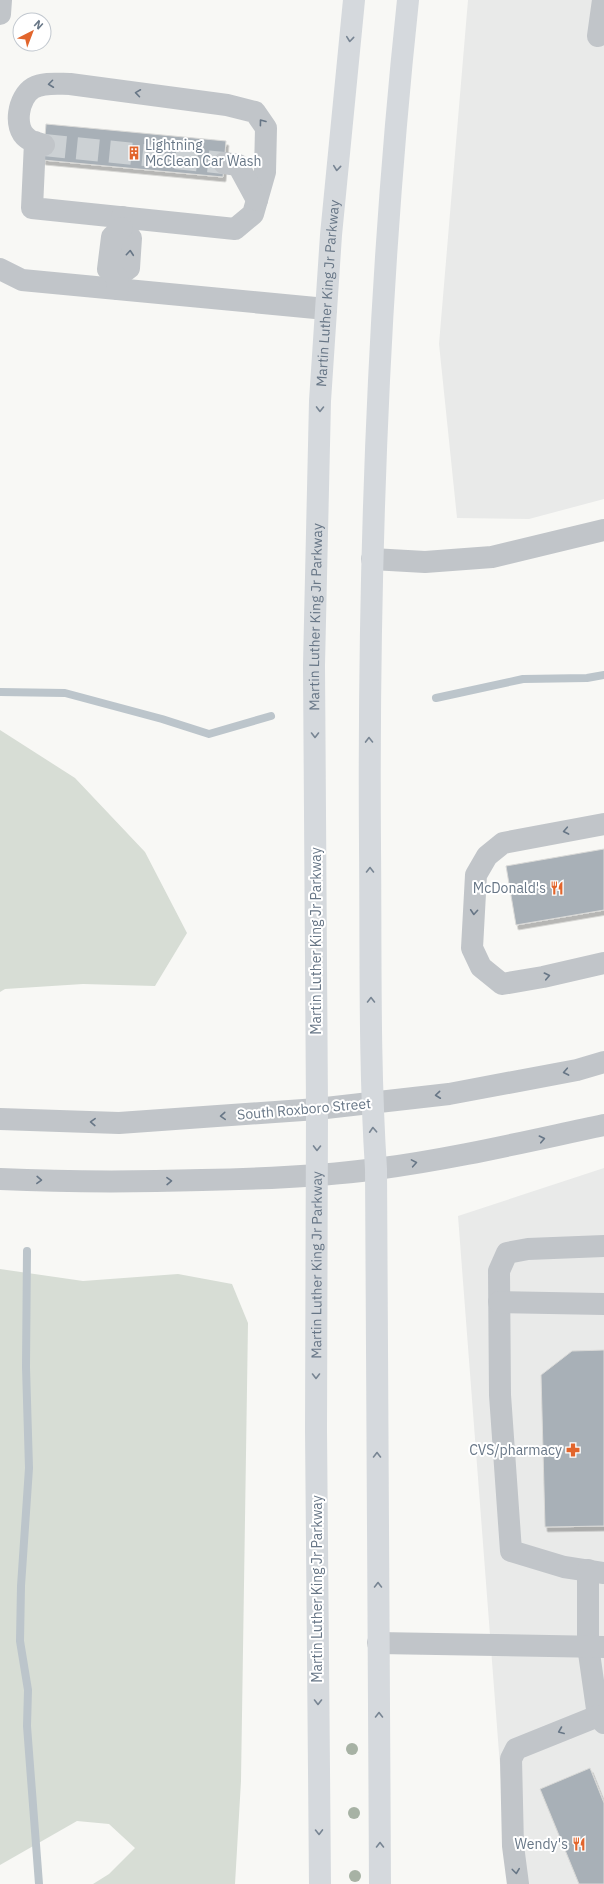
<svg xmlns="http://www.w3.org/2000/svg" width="604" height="1884" font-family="'IBM Plex Sans',sans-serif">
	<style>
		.built { fill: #e9eae9 }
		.green { fill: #d7ddd5 }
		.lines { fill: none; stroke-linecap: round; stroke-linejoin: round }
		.stream { stroke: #bcc5cb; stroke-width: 8 }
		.building { fill: #a8b0b7; stroke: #dadad8; filter: url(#shadow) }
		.minor-tunnel { stroke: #ccd1d4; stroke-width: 22; stroke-dasharray: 22 11; stroke-linecap: butt }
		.minor { stroke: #c1c5c9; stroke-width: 22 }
		.major { stroke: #d5d9dd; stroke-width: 22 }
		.tree { fill: #a7b2a4 }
		.oneway { stroke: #788593 }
		.oneway2 { stroke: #677686 }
		.labels { text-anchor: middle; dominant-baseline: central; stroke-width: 4; stroke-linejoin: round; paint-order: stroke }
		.poi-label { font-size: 14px; fill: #677686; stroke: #fff; text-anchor: end }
		.street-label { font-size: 14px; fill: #677686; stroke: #fff }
	</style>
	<defs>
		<filter id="shadow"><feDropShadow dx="2.5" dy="4.5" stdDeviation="0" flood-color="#0004"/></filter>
	</defs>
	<rect width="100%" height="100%" fill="#f8f8f5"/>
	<!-- built -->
	<g class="built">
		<path d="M468,0h136v499l-75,20 -72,-1 -18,-174z"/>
		<path d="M604,1168v716h-95l-51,-668z"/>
	</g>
	<!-- green -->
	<g class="green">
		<path d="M0,730l75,48 70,74 42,81 -32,53 -72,-2 -78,5 -5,3z"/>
		<path d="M0,1269l83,12 95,-7 54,10 16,39 -7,458 -6,103h-142l16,-10 26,-26 -26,-24 -32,-3 -77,44z"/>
	</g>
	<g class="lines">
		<!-- stream -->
		<g class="stream">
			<path d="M0,692l65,1 97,26 47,15 62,-18"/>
			<path d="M436,698l87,-19 64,-1 17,-3"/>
			<path d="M27,1251l-1,116 3,101 -8,118 -1,55 8,49 -1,36 12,158"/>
		</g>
	</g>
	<!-- building -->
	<g class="building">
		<path d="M46,124l180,17 -3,36 -180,-17z"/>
		<path d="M604,849v61l-88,15 -10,-59z"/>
		<path d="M604,1350v176l-59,1 -4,-152 31,-24z"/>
		<path d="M590,1768l14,35v81h-25l-39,-95z"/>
	</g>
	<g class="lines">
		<!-- minor-tunnel -->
		<path class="minor-tunnel" d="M44,145l180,18"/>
		<!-- minor -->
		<g class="minor">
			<path d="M0,14l1,-14"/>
			<path d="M598,36l5,-36"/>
			<path d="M35,142l-3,66 203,21 18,-15 12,-42 1,-44 -11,-16 -28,-7 -157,-21c-12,0 -26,-2 -37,4 -15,9 -20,40 -6,50 4,4 12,5 17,7"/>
			<path d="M224,163l14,2 19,35"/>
			<path d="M0,269l22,11 304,29"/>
			<path d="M117,277l12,-9 2,-30 -9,-10v-11"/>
			<path d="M118,289l-1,-12 -9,-8 4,-32 10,-9"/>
			<path d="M372,559l53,3 67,-5 112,-27"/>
			<path d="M604,824l-101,19 -16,13 -11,19 -4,73 9,19 21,17 41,-7 61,-14"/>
			<path d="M0,1119l119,4 198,-14 132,-15 128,-24 27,-8"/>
			<path d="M0,1179c67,3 134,3 202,1 58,-1 116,-3 174,-11 77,-10 152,-28 228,-44"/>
			<path d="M604,1246l-76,3 -21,4 -8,18 1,124 11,156 53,16 40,6"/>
			<path d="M499,1302l105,2"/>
			<path d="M588,1570v76l10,70 6,7"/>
			<path d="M378,1643l226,4"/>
			<path d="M518,1884l-5,-38 -2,-87 5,-10 82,-33"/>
		</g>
		<!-- major -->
		<g class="major">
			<path id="s1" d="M320,1884l-4,-454 1,-321 -3,-444 6,-264 11,-166 23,-235"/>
			<path d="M380,1884l-4,-715c-7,-107 -5,-215 -6,-323 -2,-283 8,-565 38,-846"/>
		</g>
	</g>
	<!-- trees -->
	<g class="tree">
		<circle cx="352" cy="1749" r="6"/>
		<circle cx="354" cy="1813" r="6"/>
		<circle cx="355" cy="1876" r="6"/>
	</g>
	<!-- one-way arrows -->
	<defs><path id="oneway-chevron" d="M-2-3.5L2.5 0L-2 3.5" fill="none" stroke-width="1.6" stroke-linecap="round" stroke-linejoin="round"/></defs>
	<g class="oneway">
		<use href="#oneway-chevron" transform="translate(350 39) rotate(96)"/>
		<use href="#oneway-chevron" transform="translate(337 168) rotate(96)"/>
		<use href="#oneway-chevron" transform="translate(320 409) rotate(91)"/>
		<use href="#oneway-chevron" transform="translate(315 735) rotate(90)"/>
		<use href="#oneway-chevron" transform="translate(369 740) rotate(-91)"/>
		<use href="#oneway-chevron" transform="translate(370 870) rotate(-90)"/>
		<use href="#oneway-chevron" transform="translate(371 1000) rotate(-90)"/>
		<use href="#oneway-chevron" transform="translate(373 1130) rotate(-93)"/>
		<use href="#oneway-chevron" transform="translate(317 1148) rotate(91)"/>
		<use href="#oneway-chevron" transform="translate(316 1376) rotate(90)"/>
		<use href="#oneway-chevron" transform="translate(377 1455) rotate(-90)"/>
		<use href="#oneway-chevron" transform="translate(378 1585) rotate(-90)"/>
		<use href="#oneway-chevron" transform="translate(318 1702) rotate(90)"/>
		<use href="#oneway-chevron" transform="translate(379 1715) rotate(-90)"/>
		<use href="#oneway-chevron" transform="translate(319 1832) rotate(89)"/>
		<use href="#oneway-chevron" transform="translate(380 1845) rotate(-90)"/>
	</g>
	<g class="oneway2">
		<use href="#oneway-chevron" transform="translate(51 84) rotate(173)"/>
		<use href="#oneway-chevron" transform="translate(138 93) rotate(-172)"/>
		<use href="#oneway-chevron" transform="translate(262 122) rotate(-127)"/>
		<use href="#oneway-chevron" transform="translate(130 253) rotate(-85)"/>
		<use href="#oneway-chevron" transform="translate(566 831) rotate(169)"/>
		<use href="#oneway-chevron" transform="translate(474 912) rotate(94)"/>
		<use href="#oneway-chevron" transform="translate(547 976) rotate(-12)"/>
		<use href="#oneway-chevron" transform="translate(566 1072) rotate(169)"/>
		<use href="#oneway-chevron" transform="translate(438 1095) rotate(174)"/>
		<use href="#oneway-chevron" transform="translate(223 1116) rotate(176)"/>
		<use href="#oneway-chevron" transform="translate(93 1122) rotate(-178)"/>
		<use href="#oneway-chevron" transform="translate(542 1139) rotate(-12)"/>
		<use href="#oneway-chevron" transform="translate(414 1163) rotate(-10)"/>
		<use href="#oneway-chevron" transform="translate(39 1180) rotate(2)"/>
		<use href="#oneway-chevron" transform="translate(169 1181) rotate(-1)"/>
		<use href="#oneway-chevron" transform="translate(561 1731) rotate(158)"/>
		<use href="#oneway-chevron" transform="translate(516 1871) rotate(83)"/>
	</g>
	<!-- icons -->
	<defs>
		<g id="building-bare" transform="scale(1.08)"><path d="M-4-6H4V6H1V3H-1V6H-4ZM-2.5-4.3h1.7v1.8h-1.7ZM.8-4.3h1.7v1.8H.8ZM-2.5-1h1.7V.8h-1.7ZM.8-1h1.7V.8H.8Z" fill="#e2652c" stroke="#fff" stroke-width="2.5" paint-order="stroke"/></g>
		<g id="restaurant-bare" transform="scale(1.08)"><path d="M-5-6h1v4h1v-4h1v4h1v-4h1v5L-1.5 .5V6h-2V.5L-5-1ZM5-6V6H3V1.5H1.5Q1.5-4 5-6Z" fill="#e2652c" stroke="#fff" stroke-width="2.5" paint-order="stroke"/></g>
		<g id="pharmacy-bare" transform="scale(1.08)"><path d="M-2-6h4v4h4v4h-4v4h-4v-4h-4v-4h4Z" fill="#e2652c" stroke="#fff" stroke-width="2.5" paint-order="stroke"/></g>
	</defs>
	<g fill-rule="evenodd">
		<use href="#building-bare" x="134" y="153"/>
		<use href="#restaurant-bare" x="557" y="888"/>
		<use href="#pharmacy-bare" x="573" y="1450"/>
		<use href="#restaurant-bare" x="579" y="1844"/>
	</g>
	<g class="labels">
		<!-- poi labels -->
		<g class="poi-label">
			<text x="145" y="145" text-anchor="start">Lightning<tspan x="145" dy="16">McClean Car Wash</tspan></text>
			<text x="546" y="888">McDonald's</text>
			<text x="562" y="1450">CVS/pharmacy</text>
			<text x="568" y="1844">Wendy's</text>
		</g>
		<!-- street labels -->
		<g class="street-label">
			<text stroke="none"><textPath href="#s1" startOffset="1591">Martin Luther King Jr Parkway</textPath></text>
			<text stroke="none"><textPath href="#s1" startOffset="1267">Martin Luther King Jr Parkway</textPath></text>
			<text transform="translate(316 941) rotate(-90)">Martin Luther King Jr Parkway</text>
			<text transform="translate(304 1109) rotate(-5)">South Roxboro Street</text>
			<text stroke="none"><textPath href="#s1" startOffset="619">Martin Luther King Jr Parkway</textPath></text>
			<text transform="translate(317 1589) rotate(-90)">Martin Luther King Jr Parkway</text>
		</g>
	</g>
	<!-- north arrow -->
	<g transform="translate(32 32) rotate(42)"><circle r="19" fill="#ffffff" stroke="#c2c8cf"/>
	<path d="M0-3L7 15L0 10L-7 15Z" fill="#e2652c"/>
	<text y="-6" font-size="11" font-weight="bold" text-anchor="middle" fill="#677686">N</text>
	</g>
</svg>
